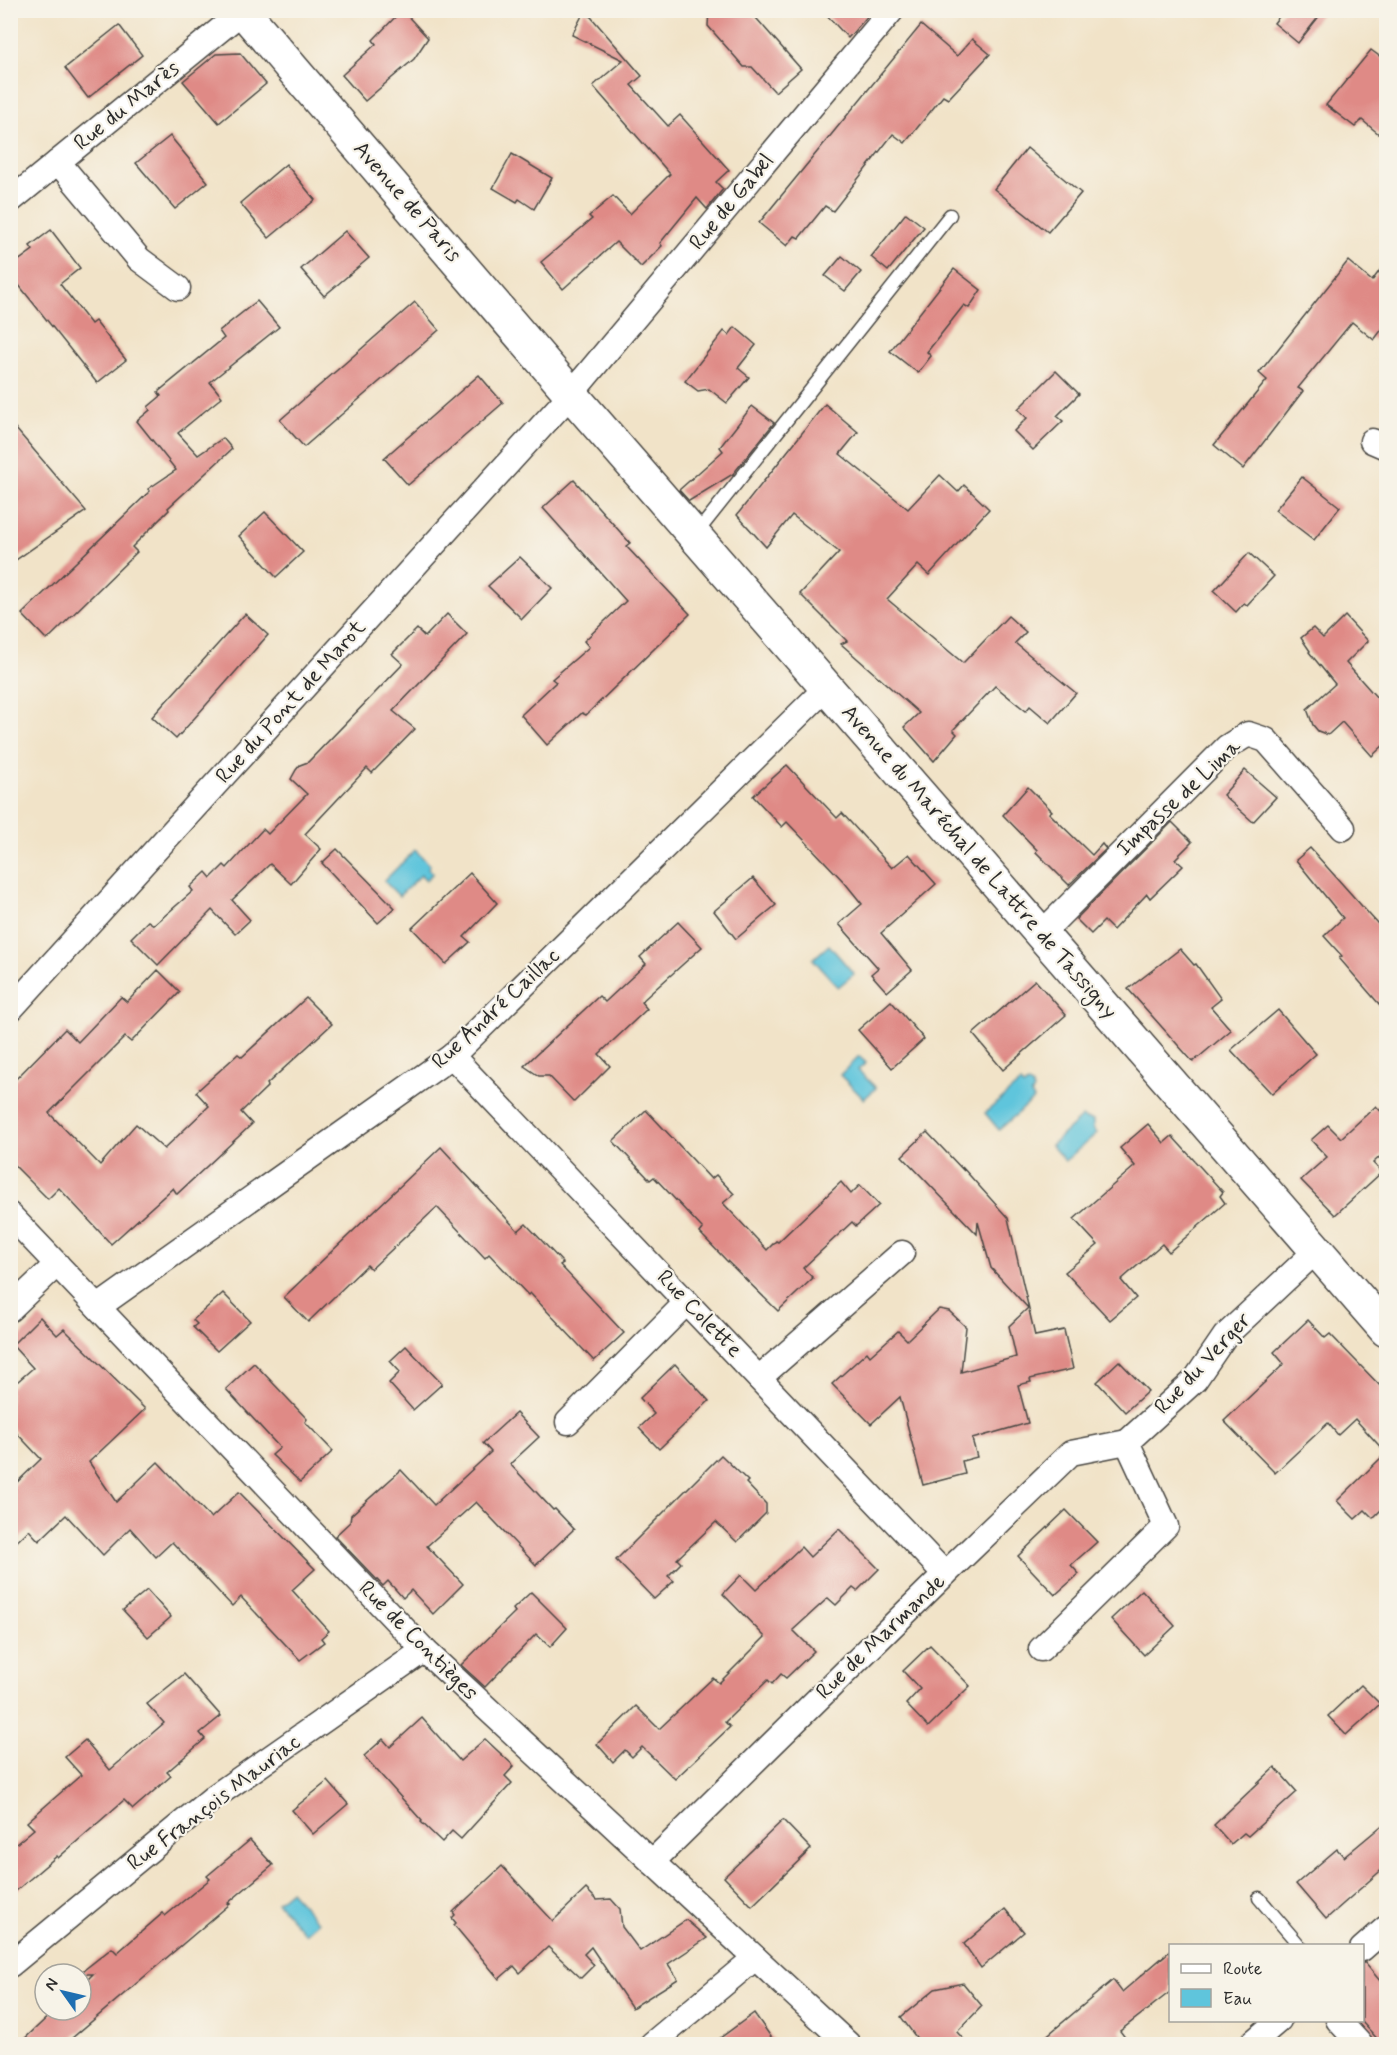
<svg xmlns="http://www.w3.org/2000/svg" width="1397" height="2055" font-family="Mynerve,sans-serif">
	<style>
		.water { fill: #5fc5dc; stroke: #457884; stroke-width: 1.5 }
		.building { fill: #df8a86 }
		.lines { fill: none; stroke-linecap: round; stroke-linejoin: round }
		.service-casing { stroke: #494743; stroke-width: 15 }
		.minor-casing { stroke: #494743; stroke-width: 27 }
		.secondary-casing { stroke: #494743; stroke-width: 36 }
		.service { stroke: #fff; stroke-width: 12 }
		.minor { stroke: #fff; stroke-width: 24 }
		.secondary { stroke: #fff; stroke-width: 33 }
		.labels { text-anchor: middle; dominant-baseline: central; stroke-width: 4.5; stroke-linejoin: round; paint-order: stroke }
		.street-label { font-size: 22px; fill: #2b2b2b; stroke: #f7f3e8 }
	</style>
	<rect width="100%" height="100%" fill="#f7f3e8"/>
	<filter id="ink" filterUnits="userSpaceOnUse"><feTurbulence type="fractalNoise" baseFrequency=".0167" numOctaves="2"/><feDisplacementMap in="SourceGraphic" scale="12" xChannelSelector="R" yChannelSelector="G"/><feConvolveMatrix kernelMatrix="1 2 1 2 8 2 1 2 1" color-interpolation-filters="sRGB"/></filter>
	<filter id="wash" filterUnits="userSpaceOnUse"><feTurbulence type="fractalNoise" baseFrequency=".008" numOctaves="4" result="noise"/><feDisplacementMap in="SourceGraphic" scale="24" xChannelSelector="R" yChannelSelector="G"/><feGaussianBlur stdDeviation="1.35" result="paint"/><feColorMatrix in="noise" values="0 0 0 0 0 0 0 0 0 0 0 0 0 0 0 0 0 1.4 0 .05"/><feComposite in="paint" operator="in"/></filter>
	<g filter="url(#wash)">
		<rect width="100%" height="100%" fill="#f1e3c8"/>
		<!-- water -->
		<g class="water">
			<path d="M415,850l15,15 -2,3 5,5 -7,7 -5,-5 -22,21 -15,-15z"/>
			<path d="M829,945l25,29 -16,13 -25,-28z"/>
			<path d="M859,1056l7,7 -8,7 18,18 -12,11 -24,-24z"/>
			<path d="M1020,1083l3,3 5,-2 4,2 2,4 -3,5 3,4 -35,31 -14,-17z"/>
			<path d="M1082,1117l3,2 8,1v9l4,4 -32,28 -14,-16z"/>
			<path d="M290,1891l28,31 -13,12 -28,-32z"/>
		</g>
		<g id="blocks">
			<!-- building -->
			<g class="building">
				<path d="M402,10l26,28 -14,21 -49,42 -23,-26 34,-31 -3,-4z"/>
				<path d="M585,10l57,66 -11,9 37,41 12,-11 49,55 -13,12 7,7 -16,20 -10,-11 -37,45 2,3 -21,21 -25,-25 -53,47 -22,-27 51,-43 -3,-3 24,-20 17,18 40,-40 -77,-88 30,-26 -51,-25z"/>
				<path d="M709,10h40l52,59 -26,23 -23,-25h-8l-36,-41z"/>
				<path d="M822,10h51l-25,28z"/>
				<path d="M1284,10h40l-26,33 -24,-20z"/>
				<path d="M119,25l23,30 -54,43 -23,-30z"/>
				<path d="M921,25l36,31 15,-17 18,15 -42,45 -5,-3 -38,47 -12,-9 -60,77 -8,-5 -26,32 -4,-2 -8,10 -28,-23z"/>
				<path d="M1371,50l15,11v79l-24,-20 -7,7 -29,-22z"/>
				<path d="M240,53l26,31 -47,39 -36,-42 33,-27z"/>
				<path d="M170,136l38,46 -33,27 -39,-46z"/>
				<path d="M1027,148l54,45 -33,39 -54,-43z"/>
				<path d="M512,154l40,24 -18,31 -15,-10 -2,3 -24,-14z"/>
				<path d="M286,164l29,36 -46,38 -29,-35z"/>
				<path d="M906,213l18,14 -36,44 -17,-14z"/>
				<path d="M51,230l29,38 -20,16 31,40 4,-3 31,39 -29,23 -87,-109v-7l23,-17 -3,-4z"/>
				<path d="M345,231l24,27 -45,38 -23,-27z"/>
				<path d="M842,256l19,16 -16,19 -20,-15z"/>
				<path d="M1348,261l24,20 14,-19v62l-12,16 -22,-18 -54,66 5,3 -60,78 -29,-24 53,-65 -8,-7z"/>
				<path d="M954,269l27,21 -12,18 -5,-3 -37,47 4,4 -13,17 -28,-22z"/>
				<path d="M257,301l22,26 -69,55 12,15 -44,36 20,22 25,-17 9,11 -64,59 1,2 -37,37 5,5 -90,88 -25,-26 128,-123 -2,-2 28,-19 -39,-49 13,-11 -2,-3 13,-11 -3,-4 66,-54 -5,-7z"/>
				<path d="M415,302l24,28 -135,117 -24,-27z"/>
				<path d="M735,327l21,18 -18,23 11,9 -22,26 -18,-14 -11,2 -13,-10 39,-50 5,4z"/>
				<path d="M1056,371l23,23 -22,22 6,5 -30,29 -19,-19 13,-13 -9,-9z"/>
				<path d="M479,375l24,28 -95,82 -24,-27z"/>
				<path d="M825,404l33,28 -18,22 68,55 32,-34 18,17 6,-7 25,24 -60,66 -11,-10 -31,34 76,64 45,-47 18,16 -11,11 61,50 -26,30 -20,-17 -4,5 -31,-25 -42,44 4,4 -23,27 -30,-34 15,-14 -78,-69 6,-3 -47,-47 39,-42 -47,-37 -26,32 -29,-32z"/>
				<path d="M752,406l22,17 -41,51 -44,27 -10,-11 44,-39 -3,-4z"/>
				<path d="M10,422l76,89 -76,53z"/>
				<path d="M1302,477l38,30 -26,33 -39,-30z"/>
				<path d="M574,480l56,63 -4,3 64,68 -104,101 -4,-2 -35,32 -26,-30 35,-33 -4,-3 37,-32 -5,-6 42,-40 -83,-93z"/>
				<path d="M265,512l38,40 -27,25 -37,-41z"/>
				<path d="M1249,553l25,23 -27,29 -3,-2 -8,9 -22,-21z"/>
				<path d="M520,557l32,31 -30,31 -34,-33z"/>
				<path d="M245,614l23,21 -92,104 -24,-22z"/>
				<path d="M447,614l20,20 -74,77 22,18 -43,44 -5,-5 -62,66 16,15 -30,35 -21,-20 -38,36 18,20 -15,14 -23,-24 -54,55 -27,-27 17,-17 6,4 39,-34 -3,-4 16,-15 5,6 13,-13 3,3 36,-39 5,5 39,-40 -16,-15 5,-9 4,-5 8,-3 95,-98 -11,-10 25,-25 8,8z"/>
				<path d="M1345,616l23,25 -22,22 40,45v35l-14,13 -30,-34 -14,13 -10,-4 -5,-6 -6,-16 28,-25 -26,-32 1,-1 -9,-13 12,-10 10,10z"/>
				<path d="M787,765l50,53 5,-5 50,55 17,-14 27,30 -55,49 31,37 -25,22 -16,-18 7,-6 -39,-44 23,-20 -17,-21 -58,-61 -5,5 -29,-31z"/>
				<path d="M1245,770l31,27 -23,25 -30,-27z"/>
				<path d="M1028,787l24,24 -3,2 43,42 10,-11 4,5 -37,36 -33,-33 1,-2 -34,-35z"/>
				<path d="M1172,822l20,20 -17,17 8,7 -33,32 -3,-4 -34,36 -9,-9 -13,13 -15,-15z"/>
				<path d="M1310,848l76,85v79l-47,-54 3,-2 -18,-20 19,-18 -47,-58z"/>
				<path d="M337,849l58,59 -17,15 -56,-60z"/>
				<path d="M470,873l27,30 -33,34 6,5 -24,22 -34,-36z"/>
				<path d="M753,878l23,27 -40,34 -22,-28z"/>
				<path d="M678,922l24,25 -61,55 6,7 -48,45 11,12 -36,36 -25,-26h-10l-15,-10 75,-70 6,6 41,-38 -6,-7z"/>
				<path d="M1180,949l14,16 2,-1 25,35 -10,8 20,23 -38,32 -65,-73z"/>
				<path d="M158,970l22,22 -49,50 -6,-5 -76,76 51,52 36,-41 28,25 45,-43 -13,-14 42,-38 4,3 64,-59 26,26 -65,60 1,2 -27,26 11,12 -75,70 -4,-6 -62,56 -52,-56 -11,11 -38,-38v-76l55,-56 13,13 43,-45 6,5z"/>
				<path d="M1035,980l31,35 -63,55 -30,-36z"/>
				<path d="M891,1001l33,38 -32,29 -34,-38z"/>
				<path d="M1278,1010l38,44 -44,40 -41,-44z"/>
				<path d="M1376,1106l10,11v34l-13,12 9,9 -47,43 -34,-35 26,-23 -16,-17 17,-15 13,13z"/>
				<path d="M646,1110l65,69 5,-4 18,19 -11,9 44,47 9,-9 2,1 63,-60 10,12 9,-9 19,20 -23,21 -4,-4 -49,46 10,10 -35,33 -52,-51 -26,-27 3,-4 -49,-52 -4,3 -37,-39z"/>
				<path d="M1148,1124l16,19 8,-7 51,56 -3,4 5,7 -56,49 -7,-8 -41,36 15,18 -26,22 -45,-48 33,-27 -24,-26 61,-53 -15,-18z"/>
				<path d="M927,1132l37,39 -2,-4 46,51 27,118 29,-6 9,39 -43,10 1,3 -13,3 10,38 -56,16 5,18 -15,4 3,13 -42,11 -23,-88 -29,27 -39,-40 35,-32 3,4 28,-25 9,9 32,-31 10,2 17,16 -5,45 55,-15 -7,-31 19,-18 -37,-40 -13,-46 -1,12 -75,-78z"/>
				<path d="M441,1147l77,84 8,-7 37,39 -3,2 64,68 -30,28 -64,-68 -2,2 -39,-41 -4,4 -48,-51 -66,62 -4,-4 -59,57 -24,-25z"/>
				<path d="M223,1293l27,28 -33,30 -24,-24 4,-3 -4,-4z"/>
				<path d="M40,1317l17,18 7,-6 81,80 -56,53 27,40 42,-40 53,56 28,-26 76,77 -23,21 37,41 -8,7 3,4 -24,18 -59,-63 -9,9 -60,-64 -16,15 -26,-29 -27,27 -37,-40 -27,26 -10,-11 -19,18v-59l31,-30 -31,-33v-38l23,-20 -21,-23z"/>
				<path d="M1308,1320l17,18 5,-4 56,58v113l-13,13 -8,-8 -10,9 -18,-18 49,-48 -31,-34 -17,16 -10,-12 -53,50 -51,-52 60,-57 -10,-12z"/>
				<path d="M406,1346l36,38 -29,26 -24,-27 11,-11 -10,-11z"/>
				<path d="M1119,1361l29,30 -23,21 -28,-30z"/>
				<path d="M254,1363l53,56 -2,3 28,29 -33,31 -28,-27 8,-7 -54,-59z"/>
				<path d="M675,1364l34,37 -50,48 -20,-21 15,-14 -14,-16z"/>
				<path d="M516,1413l23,24 -29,27 43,46 2,-1 19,20 -38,36 -60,-63 -49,44 36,38 -30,30 -22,-24 -8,8 -15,-17 -5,5 -48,-50 15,-14 1,-7 50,-45 33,35 57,-53 -8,-9z"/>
				<path d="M721,1455l27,26 -2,2 20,21v9l-29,29 -21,-20 -39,37 4,4 -13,13 6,5 -20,18 -38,-39z"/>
				<path d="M1066,1510l31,32 -26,23 8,9 -24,21 -37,-39z"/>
				<path d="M839,1529l40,40 -22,22 -4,-3 -17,17 -8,-7 -35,32 21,21 -28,27 -5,-4 -9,10 -4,-4 -43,42 5,5 -55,52 -33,-32 -10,10 -7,-7 -12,12 -16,-18 39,-38 23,23 54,-51 6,5 46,-46 -42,-43 18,-19 15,15 45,-43 9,10z"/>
				<path d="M147,1590l24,27 -23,20 -25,-27z"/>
				<path d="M1142,1590l33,36 -31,29 -33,-36z"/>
				<path d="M531,1592l36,36 -17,19 -14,-13 -51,53 -24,-22 54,-53 -2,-3z"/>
				<path d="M930,1645l40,41 -42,41 -22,-23 14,-15 -17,-18z"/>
				<path d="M184,1674l37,42 -21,17 5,6 -38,33 4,4 -38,33 -9,-9 -66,58 -1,-2 -47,40v-47l24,-20 -7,-7 54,-47 -16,-18 20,-17 25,30 54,-47 -17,-19z"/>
				<path d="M1361,1685l19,19 -34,31 -18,-19z"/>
				<path d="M422,1718l38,43 25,-22 29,27 -9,10 7,7 -51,56 -9,-8 -10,11 -21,-20 1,-1 -58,-65 19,-17 7,8z"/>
				<path d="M1275,1767l22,25 -49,44 -4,-3 -13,11 -17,-19z"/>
				<path d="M328,1781l20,23 -35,30 -21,-24z"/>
				<path d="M783,1820l28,29 -59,57 -28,-29z"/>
				<path d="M1386,1822v44l-60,53 -30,-35 41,-35 7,8z"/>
				<path d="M250,1840l23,25 -45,38 2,1 -165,140h-46l36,-34h26v-24l12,-12h-14l33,-26 5,5 46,-40 2,3 45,-37 -3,-3z"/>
				<path d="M502,1866l51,55 33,-32 11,11 14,-1 9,10 2,18 18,24 46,-31 21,18 -39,26 10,15 -46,29 -41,-61 -7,7 10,11 -13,13 -33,-31 -28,26 -6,-7 -15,13 -45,-54 2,-2 -4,-5 3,-3 -2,-3z"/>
				<path d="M1005,1909l19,23 -43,36 -17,-24z"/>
				<path d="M1170,1951v41l-50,39 10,13h-93l76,-64 9,12z"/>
				<path d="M1362,1963h3l21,25v56h-4l-20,-22z"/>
				<path d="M963,1983l19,23 -25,26 11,12h-47l-20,-27 34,-28z"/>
				<path d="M754,2013l22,31h-64z"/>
			</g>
		</g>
	</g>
	<g filter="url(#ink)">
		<use href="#blocks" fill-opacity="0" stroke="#494743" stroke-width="1.5"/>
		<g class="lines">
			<!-- service casing -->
			<g class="service-casing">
				<g id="service">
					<path d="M696,534l254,-319"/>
					<path d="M1259,1898l41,48"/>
				</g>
			</g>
			<!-- minor casing -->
			<g class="minor-casing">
				<g id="minor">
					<path d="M58,162l81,97 39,29"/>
					<path d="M10,201l233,-190"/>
					<path d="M1372,441l14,6"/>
					<path d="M1041,934l186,-187 21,-13 18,6 77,88"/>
					<path d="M10,1010l561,-616 321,-384"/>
					<path d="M452,1056l493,518"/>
					<path d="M10,1215l414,435 424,394"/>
					<path d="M98,1307l354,-251 375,-369"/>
					<path d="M10,1309l47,-45"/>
					<path d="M759,1378l143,-125"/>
					<path d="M568,1422l119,-120"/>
					<path d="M1041,1649l125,-123 -39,-84 68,-62 30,-44 92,-86"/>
					<path d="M652,1862l293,-288 126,-121 56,-11"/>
					<path d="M1362,1949l24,-21"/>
					<path d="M10,1965l204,-168 210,-147"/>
					<path d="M1338,2020l22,24"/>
					<path d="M652,2044l103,-86"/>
					<path d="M1251,2044l28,-24"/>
				</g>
			</g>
			<!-- secondary casing -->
			<g class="secondary-casing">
				<path id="secondary" d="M242,10l329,384 815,936"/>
			</g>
			<!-- service -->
			<use href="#service" class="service"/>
			<!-- minor -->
			<use href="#minor" class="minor"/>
			<!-- secondary -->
			<use href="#secondary" class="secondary"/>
		</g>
	</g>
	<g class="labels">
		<!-- street labels -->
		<g class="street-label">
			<text transform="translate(127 106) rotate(-39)">Rue du Marès</text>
			<text transform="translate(407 202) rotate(49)">Avenue de Paris</text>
			<text transform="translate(732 202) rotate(-50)">Rue de Gabel</text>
			<text transform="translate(291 702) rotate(-48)">Rue du Pont de Marot</text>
			<text transform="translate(1179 798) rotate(-43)">Impasse de Lima</text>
			<text transform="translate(979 862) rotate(49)">Avenue du Maréchal de Lattre de Tassigny</text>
			<text transform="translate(496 1009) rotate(-43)">Rue André Caillac</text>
			<text transform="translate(699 1314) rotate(46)">Rue Colette</text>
			<text transform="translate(1203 1364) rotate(-47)">Rue du Verger</text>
			<text transform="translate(881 1637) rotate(-44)">Rue de Marmande</text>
			<text transform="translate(418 1641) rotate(45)">Rue de Contièges</text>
			<text transform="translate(214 1803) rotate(-37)">Rue François Mauriac</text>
		</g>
	</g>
	<!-- margin -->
	<rect width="1397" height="2055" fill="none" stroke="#f7f3e8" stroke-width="36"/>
	<!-- legend -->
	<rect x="1169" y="1944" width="195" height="78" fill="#f7f3e8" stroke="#a5a39c" stroke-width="1.5"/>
	<rect x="1181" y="1964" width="30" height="9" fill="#ffffff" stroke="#a5a39c" stroke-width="1.5"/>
	<text x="1223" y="1974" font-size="18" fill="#2b2b2b">Route</text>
	<rect x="1181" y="1989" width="30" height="18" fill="#5fc5dc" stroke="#a5a39c" stroke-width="1.5"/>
	<text x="1223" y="2004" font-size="18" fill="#2b2b2b">Eau</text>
	<!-- north arrow -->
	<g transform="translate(63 1992) rotate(304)"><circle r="28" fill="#f7f3e8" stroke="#a5a39c" stroke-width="1.5"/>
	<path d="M0-4.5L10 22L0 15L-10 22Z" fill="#1f6fb2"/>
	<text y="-9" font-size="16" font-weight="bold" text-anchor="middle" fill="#2b2b2b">N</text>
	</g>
</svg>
